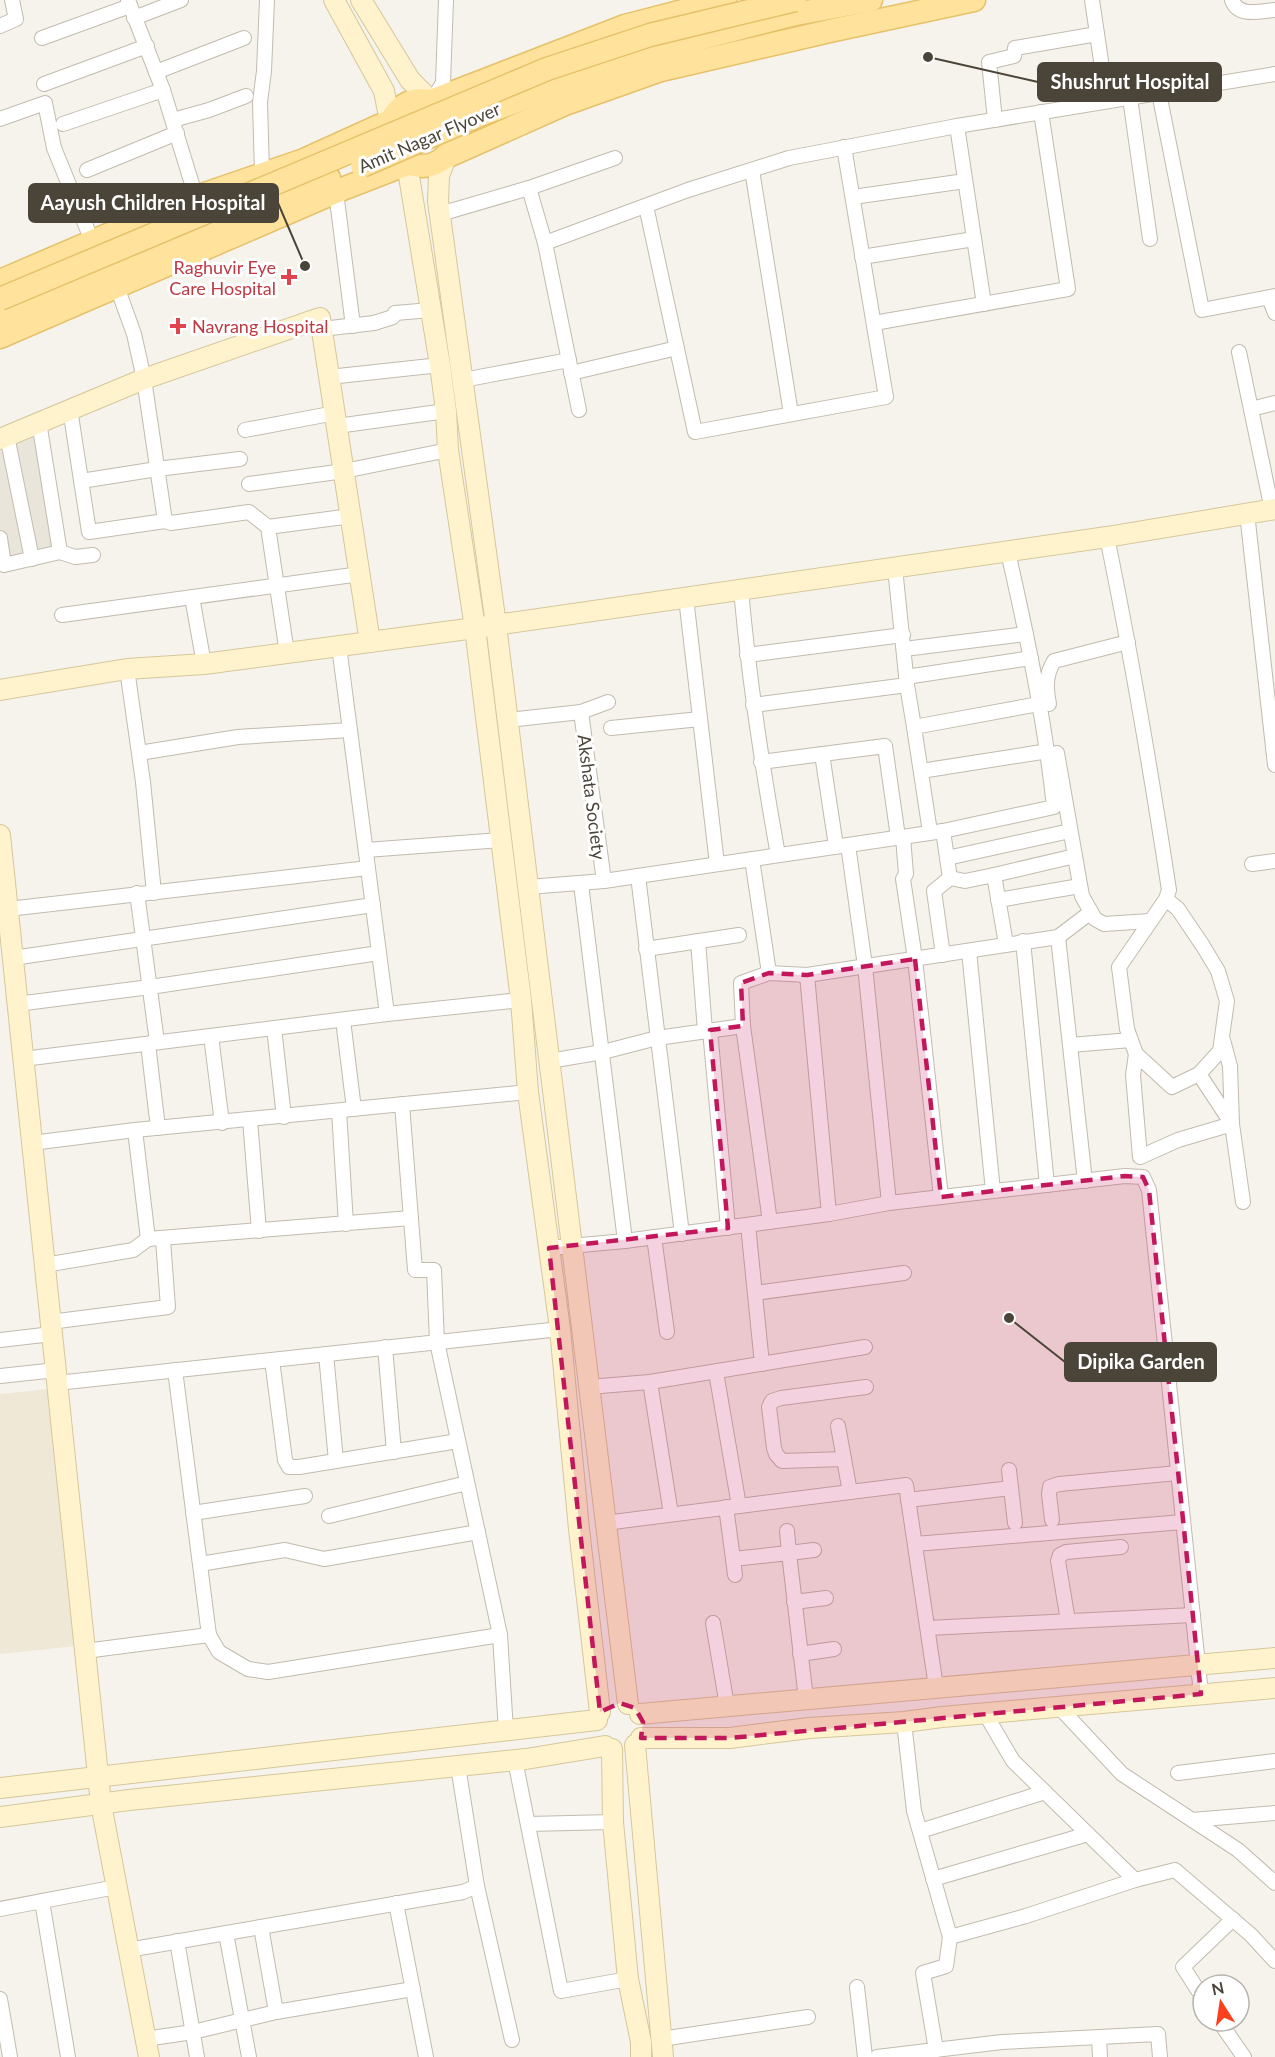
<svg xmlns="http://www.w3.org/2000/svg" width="1275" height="2057" font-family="Lato,sans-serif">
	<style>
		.residential { fill: #eae5da }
		.education { fill: #efe8d6 }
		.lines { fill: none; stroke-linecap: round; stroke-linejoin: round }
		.street-casing { stroke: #c2bbae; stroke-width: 16 }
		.secondary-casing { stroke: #d6c79b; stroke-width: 22 }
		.primary-casing { stroke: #e6c16a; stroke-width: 25 }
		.street { stroke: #fff; stroke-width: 14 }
		.secondary { stroke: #fff3cd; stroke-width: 20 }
		.primary { stroke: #ffe39c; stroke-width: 22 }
		.primary-bridge-casing { stroke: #e6c16a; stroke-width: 25; stroke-linecap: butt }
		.primary-bridge { stroke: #ffe39c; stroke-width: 22 }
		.marked { fill: #c2185b; fill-opacity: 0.2; stroke: #c2185b; stroke-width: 4.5; stroke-dasharray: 12 8; stroke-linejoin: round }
		.health-dot { fill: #e0444e; stroke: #fff; stroke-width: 2 }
		.labels { text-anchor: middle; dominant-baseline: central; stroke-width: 6; stroke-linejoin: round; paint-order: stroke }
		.street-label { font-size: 18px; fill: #4b4439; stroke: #fff }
		.health-label { font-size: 18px; fill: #be3a42; stroke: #fff; text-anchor: end }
		.leader { fill: none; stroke: #4b4439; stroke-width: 2 }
		.callout-dot { fill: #4b4439; stroke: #fff; stroke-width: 2 }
		.callout { fill: #4b4439; stroke: #4b4439; stroke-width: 2 }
		.callout-label { font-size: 20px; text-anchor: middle; font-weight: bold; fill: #fff }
	</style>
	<rect width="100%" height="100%" fill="#f6f3ec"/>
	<!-- residential -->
	<path class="residential" d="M39,422l20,130 -59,10v-122z"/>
	<!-- education -->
	<path class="education" d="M49,1389l28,257 -77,8v-260z"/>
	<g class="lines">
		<!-- street casing -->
		<g class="street-casing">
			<g id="street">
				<path d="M128,0l35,90 33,107"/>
				<path d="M1092,0l15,101"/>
				<path d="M1232,0c6,18 29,11 43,10"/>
				<path d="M134,18l47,-18"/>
				<path d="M0,26l16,-7 -4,-19"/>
				<path d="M42,38l88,-32"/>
				<path d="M156,72l88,-34"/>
				<path d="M44,84l103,-38"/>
				<path d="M1159,93l43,217 73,-14"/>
				<path d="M1130,98l20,141"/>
				<path d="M432,100l11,-17 3,-83"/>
				<path d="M0,119l45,-16 9,45 38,93"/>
				<path d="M173,120l36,-10 37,-14"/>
				<path d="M995,120l-6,-58 25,-6 1,-8 82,-14"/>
				<path d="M63,124l100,-34"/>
				<path d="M957,126l27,178"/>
				<path d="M87,170l90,-37"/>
				<path d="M752,170l39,244"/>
				<path d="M262,174l-2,-72 4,-31 3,-71"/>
				<path d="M529,188l16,55 34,167"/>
				<path d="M336,192l17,134"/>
				<path d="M853,197l112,-16"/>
				<path d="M646,206l49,226 191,-35 -42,-250"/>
				<path d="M440,214l89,-26 86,-30"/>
				<path d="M545,243l143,-53 101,-32 168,-32 318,-52"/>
				<path d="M862,257l112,-18"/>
				<path d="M117,287l17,47 10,45 21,142"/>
				<path d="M1269,298l6,15"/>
				<path d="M874,323l194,-34 -27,-177"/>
				<path d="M322,329l52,-6 19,-6 2,-4 36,-3"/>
				<path d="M1239,352l33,158"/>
				<path d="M571,373l106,-25"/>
				<path d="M329,377l111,-12"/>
				<path d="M463,380l106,-20"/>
				<path d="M70,409l19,123 76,-11 6,2 78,-11 19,15"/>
				<path d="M1251,409l24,-6"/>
				<path d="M337,426l109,-15"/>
				<path d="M245,430l90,-17"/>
				<path d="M7,436l25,123"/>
				<path d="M81,481l76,-12 83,-10"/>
				<path d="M249,484l95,-13 104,-21"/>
				<path d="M1247,513l28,252"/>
				<path d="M1107,537c24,117 44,235 62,353l-3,9 12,10 25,37 15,25 9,30 -7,50 -21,23 -27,13 -36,-33 -9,-25 -8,-62 47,-68"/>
				<path d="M0,538l4,27 56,-13 -21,-130"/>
				<path d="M60,552l15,5 18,-2"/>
				<path d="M895,568l12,117 7,42"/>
				<path d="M741,590c8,89 21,177 37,265"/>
				<path d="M192,597l12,67"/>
				<path d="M686,598l31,266"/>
				<path d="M62,615l298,-41"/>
				<path d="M339,646l48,368"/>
				<path d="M904,649l122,-15"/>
				<path d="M287,653l-19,-126 83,-11"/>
				<path d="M747,655l156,-20"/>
				<path d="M127,669l16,113 11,111"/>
				<path d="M906,677l125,-19"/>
				<path d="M1049,704c-3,-16 -4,-28 5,-43l74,-19"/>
				<path d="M753,705l154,-20"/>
				<path d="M581,712l23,169"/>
				<path d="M508,720l73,-8 27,-10"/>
				<path d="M611,728l89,-9"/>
				<path d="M139,753l99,-16 112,-7"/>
				<path d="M1057,753l25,143 13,23 9,5 46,-3"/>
				<path d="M822,754l14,92"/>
				<path d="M761,762l124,-16 13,91"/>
				<path d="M921,771l127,-20"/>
				<path d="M943,831l4,27 123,-27"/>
				<path d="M930,832l-16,-105 125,-23"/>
				<path d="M903,837l3,37 -3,5 12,80 26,238"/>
				<path d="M848,845l17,121 24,237"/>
				<path d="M366,850l135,-10"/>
				<path d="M947,858l3,20 15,3 29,-6 12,69"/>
				<path d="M752,859l17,114"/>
				<path d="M1252,864l23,-3"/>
				<path d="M994,875l81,-19"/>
				<path d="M638,876l44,358"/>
				<path d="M581,884l44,357"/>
				<path d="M528,887l76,-6 339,-50 111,-24c-9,-86 -27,-171 -46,-255"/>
				<path d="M137,893l20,149"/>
				<path d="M998,900l82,-14"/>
				<path d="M8,909l360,-41"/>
				<path d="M1058,937l27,244"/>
				<path d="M698,941l7,90"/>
				<path d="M1023,941l24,244"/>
				<path d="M646,949l93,-14"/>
				<path d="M969,951l24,240"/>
				<path d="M943,955l-9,-64 16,-13"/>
				<path d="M13,958l360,-53"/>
				<path d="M807,975l22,239"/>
				<path d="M17,1004l133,-17 229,-34"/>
				<path d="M343,1020l11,89"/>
				<path d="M274,1028l10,89"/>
				<path d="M710,1030l18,198"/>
				<path d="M211,1036l11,87"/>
				<path d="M1223,1040l7,26 2,58 11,78"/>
				<path d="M148,1044l10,84"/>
				<path d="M1070,1045l61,-5"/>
				<path d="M1136,1054l-3,21 7,82 38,-17 54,-16 -33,-50"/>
				<path d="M23,1059l364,-45 134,-14"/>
				<path d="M549,1061l54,-9 54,-14 86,-12"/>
				<path d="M402,1104l13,166h19l3,72 63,293 6,96"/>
				<path d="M339,1111l7,113"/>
				<path d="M250,1120l9,111"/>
				<path d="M32,1143l103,-13 393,-38"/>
				<path d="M770,1222l-27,-196 -2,-43 28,-10 38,2 251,-38 33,-25"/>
				<path d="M748,1225l14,139"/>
				<path d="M654,1237l13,95"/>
				<path d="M148,1239l263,-21"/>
				<path d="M549,1248l76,-7 204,-27 60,-11 236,-27 18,1 6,13 52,504"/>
				<path d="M45,1265l88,-15 15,-11 -13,-109"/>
				<path d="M755,1293l149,-20"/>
				<path d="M50,1322l118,-15 -5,-67"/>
				<path d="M0,1340l52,-6"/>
				<path d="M385,1347l9,105"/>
				<path d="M326,1354l10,107"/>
				<path d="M272,1360l13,100 4,7h10l159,-26"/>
				<path d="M175,1370l34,265 10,17 29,17 20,3 232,-37"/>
				<path d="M716,1372l23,134"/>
				<path d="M0,1376l56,-6"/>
				<path d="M650,1382l21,132"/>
				<path d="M57,1383l503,-54"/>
				<path d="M588,1387l62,-5 215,-35"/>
				<path d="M838,1426l12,66"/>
				<path d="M844,1459l-62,2 -6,-7 -2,-6 -5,-41 3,-6 9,-3 85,-11"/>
				<path d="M1009,1470l6,53"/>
				<path d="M908,1500l103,-12"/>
				<path d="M726,1507l7,52 56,-6 17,146"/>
				<path d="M193,1513l112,-17"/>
				<path d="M329,1516l138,-33"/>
				<path d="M1052,1520l-3,-26 1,-7 9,-3 119,-11"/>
				<path d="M605,1523l301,-38 30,202"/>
				<path d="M787,1531l2,22 25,-3"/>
				<path d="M915,1544l268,-22"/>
				<path d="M733,1559l2,16"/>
				<path d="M200,1564l85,-14 39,9 154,-27"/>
				<path d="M794,1602l32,-4"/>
				<path d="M1068,1621l-10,-60 2,-6 6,-3 55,-5"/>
				<path d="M713,1623l14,83"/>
				<path d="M928,1628l265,-13"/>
				<path d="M85,1651l124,-16"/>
				<path d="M800,1654l34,-5"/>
				<path d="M1060,1708l62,66 116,76 37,33"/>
				<path d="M986,1715l27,46 122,119 40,-10 76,65 24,26"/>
				<path d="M904,1722l10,89 36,126 76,-21 109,-36"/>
				<path d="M515,1760l46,231 67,-12"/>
				<path d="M1178,1773l97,-12"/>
				<path d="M1192,1820l83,-7"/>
				<path d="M528,1824l85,-2"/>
				<path d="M920,1831l125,-39"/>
				<path d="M933,1879l155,-45"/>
				<path d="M477,1886l35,154"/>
				<path d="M42,1901l26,156"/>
				<path d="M396,1903l30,154"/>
				<path d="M0,1909l116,-22"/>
				<path d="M261,1927l15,85 137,-23"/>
				<path d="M226,1933l23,124"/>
				<path d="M177,1941l20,116"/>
				<path d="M128,1950l335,-58 14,-6 -19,-120"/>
				<path d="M857,1987l8,70"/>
				<path d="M1203,1998l-20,-31 50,-48"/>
				<path d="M0,1999l10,58"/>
				<path d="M1219,2021l25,36"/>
				<path d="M1099,2037l1,20"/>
				<path d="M145,2039l48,-7 83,-20"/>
				<path d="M661,2039l147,-22"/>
				<path d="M936,2050l-13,-77 23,-7 4,-29"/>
				<path d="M877,2057l125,-15 156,-8 2,23"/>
			</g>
		</g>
		<!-- secondary casing -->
		<g class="secondary-casing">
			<g id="secondary">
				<path d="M334,0l50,91 6,30"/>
				<path d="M361,0l49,80 21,21"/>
				<path d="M446,157l-7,19 -1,25 58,424 132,1079"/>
				<path d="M407,164l33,201 6,46 2,39 27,178 46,372 7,92 32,237 19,200 21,183"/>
				<path d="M0,439l144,-60 176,-61 50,324"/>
				<path d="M0,690l127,-21 77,-5 271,-36 632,-91 168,-28"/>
				<path d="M0,835l101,969 48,253"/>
				<path d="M640,1714l635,-56"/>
				<path d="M641,1738h89l79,-10 95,-6 38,-5 333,-29"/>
				<path d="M635,1745l28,312"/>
				<path d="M612,1749l1,73 15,157 13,63v15"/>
				<path d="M0,1788l597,-68"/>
				<path d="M0,1817l129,-17 397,-41 79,-13"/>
			</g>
		</g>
		<!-- primary casing -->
		<g class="primary-casing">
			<g id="primary">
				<circle cx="422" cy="133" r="33"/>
				<path d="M431,101l194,-75 100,-26"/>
				<path d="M480,115l172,-64 139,-36 80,-15"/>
				<path d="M446,157l119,-53 96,-34 173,-40 140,-30"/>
				<path d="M0,281l196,-84 108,-37 86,-39"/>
				<path d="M0,316l211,-91 118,-47"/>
				<path d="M0,337l345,-149 62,-24"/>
			</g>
		</g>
		<!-- street -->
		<use href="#street" class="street"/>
		<!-- secondary -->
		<use href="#secondary" class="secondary"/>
		<!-- primary -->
		<use href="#primary" class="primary"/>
		<!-- primary-bridge casing -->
		<g class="primary-bridge-casing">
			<g id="primary-bridge">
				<path d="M362,166l118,-51"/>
				<path d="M0,299l547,-230 103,-34 145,-35"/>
			</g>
		</g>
		<!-- primary-bridge -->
		<use href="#primary-bridge" class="primary-bridge"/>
	</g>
	<!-- marked area -->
	<path class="marked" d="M915,959l26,238 184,-21 18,1 6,13 52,504 -471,44h-89l2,-16 -8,-14 -15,-5 -20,9 -51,-464 179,-20 -18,-198 33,-4 -2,-43 28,-10 38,2z"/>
	<!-- markers -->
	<g class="health-dot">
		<path d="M286 268h6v6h6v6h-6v6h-6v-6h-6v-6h6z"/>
		<path d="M175 317h6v6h6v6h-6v6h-6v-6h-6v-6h6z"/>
	</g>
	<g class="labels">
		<!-- street labels -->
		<g class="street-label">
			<text transform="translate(429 137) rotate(-23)">Amit Nagar Flyover</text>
			<text transform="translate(592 797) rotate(83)">Akshata Society</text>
		</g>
		<!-- health labels -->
		<g class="health-label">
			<text x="276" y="267">Raghuvir Eye<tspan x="276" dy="21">Care Hospital</tspan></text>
			<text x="192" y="326" text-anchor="start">Navrang Hospital</text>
		</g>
	</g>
	<!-- callouts -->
	<path class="leader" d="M928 57L1038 82M305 266L278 203M1009 1318L1065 1362"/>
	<g class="callout-dot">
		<circle cx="928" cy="57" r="6"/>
		<circle cx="305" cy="266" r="6"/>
		<circle cx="1009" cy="1318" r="6"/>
	</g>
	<g class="callout">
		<rect x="1038" y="63" width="183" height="38" rx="6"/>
		<rect x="29" y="184" width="249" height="38" rx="6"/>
		<rect x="1065" y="1343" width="151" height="38" rx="6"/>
	</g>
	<g class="callout-label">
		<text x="1130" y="89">Shushrut Hospital</text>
		<text x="153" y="210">Aayush Children Hospital</text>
		<text x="1141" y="1369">Dipika Garden</text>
	</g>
	<!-- north arrow -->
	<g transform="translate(1221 2003) rotate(348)"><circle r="28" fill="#ffffff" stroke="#b7b4b0" stroke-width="1.5"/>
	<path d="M0-4.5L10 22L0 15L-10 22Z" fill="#fc3f1d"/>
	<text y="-9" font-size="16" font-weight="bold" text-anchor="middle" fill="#4b4439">N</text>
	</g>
</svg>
